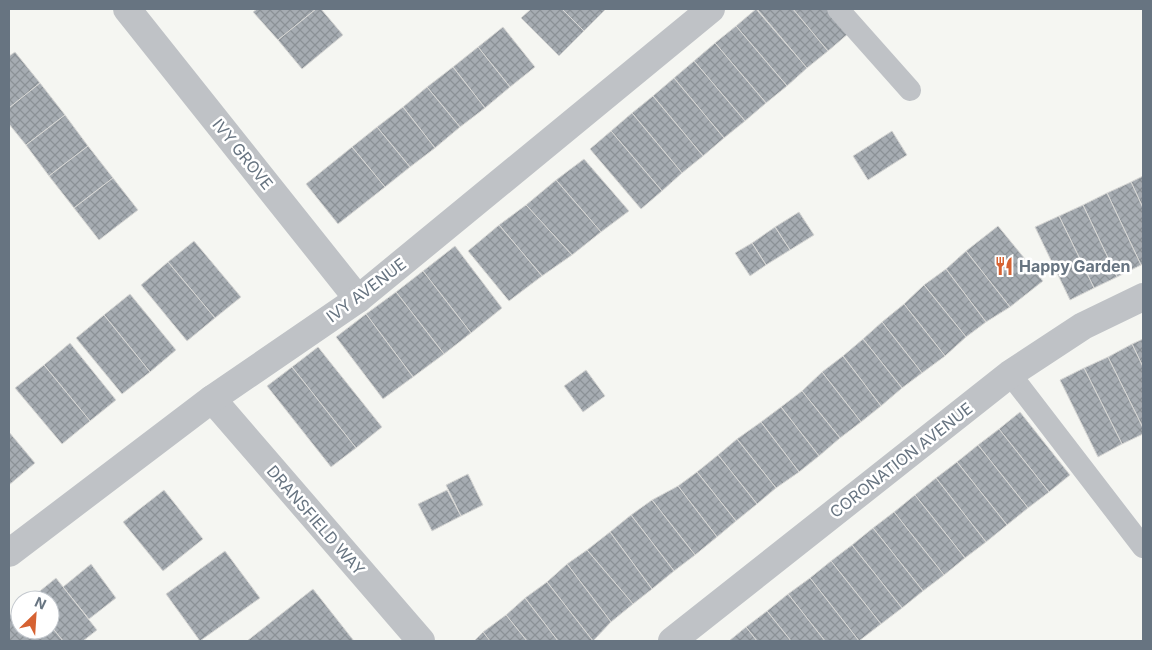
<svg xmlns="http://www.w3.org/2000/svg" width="1152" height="650" font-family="Inter,sans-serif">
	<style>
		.building { fill: url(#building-cross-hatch); stroke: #d7d7d5 }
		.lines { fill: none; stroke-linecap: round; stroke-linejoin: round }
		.lane { stroke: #bfc2c6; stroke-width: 22 }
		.street { stroke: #bfc2c6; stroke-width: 28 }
		.labels { text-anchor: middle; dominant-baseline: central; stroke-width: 5; stroke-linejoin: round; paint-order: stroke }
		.street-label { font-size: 16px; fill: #677481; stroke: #fff }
		.poi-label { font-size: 16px; font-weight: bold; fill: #677481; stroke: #fff; text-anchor: start }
	</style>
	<defs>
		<pattern id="building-cross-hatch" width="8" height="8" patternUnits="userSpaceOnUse" patternTransform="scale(1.25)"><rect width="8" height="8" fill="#a6acb2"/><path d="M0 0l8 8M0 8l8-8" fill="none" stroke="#8b9196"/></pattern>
	</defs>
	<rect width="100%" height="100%" fill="#f5f6f2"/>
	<!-- building -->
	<g class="building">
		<path d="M257,9h59l-38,31 -25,-28z"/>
		<path d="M316,9h5l22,26 -41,34 -24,-29z"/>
		<path d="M531,9h31l22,22 -25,25 -38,-38z"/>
		<path d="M562,9h44l-22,22z"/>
		<path d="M756,9l51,59 -20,18 -51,-60z"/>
		<path d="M757,9h36l35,42 -21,17z"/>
		<path d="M793,9h36l20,24 -21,18z"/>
		<path d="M736,26l51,60 -21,17 -51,-60z"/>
		<path d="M503,27l32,40 -25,20 -32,-40z"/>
		<path d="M715,43l51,60 -21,18 -51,-60z"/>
		<path d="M478,47l32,40 -25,21 -32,-41z"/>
		<path d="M15,52l25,31 -31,25v-52z"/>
		<path d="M694,61l51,60 -21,17 -50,-60z"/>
		<path d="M453,67l32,41 -25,19 -33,-40z"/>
		<path d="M674,78l50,60 -21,18 -50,-60z"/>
		<path d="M40,83l25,32 -39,30 -17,-21v-16z"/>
		<path d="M427,87l33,40 -25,21 -32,-41z"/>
		<path d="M653,96l50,60 -21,17 -50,-60z"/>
		<path d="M403,107l32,41 -25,19 -33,-40z"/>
		<path d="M632,113l50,60 -20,18 -51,-60z"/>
		<path d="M65,115l23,31 -39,30 -23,-31z"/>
		<path d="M377,127l33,40 -25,20 -33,-40z"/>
		<path d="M611,131l51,60 -21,18 -51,-60z"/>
		<path d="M892,131l15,24 -39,25 -15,-24z"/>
		<path d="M88,146l25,32 -39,30 -25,-32z"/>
		<path d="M352,147l33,40 -47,37 -32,-40z"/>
		<path d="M584,159l45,52 -28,21 -45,-52z"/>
		<path d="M1143,176v32l-12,-26z"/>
		<path d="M113,178l25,32 -39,30 -25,-32z"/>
		<path d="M556,180l45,52 -29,23 -46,-50z"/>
		<path d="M1131,182l12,26v56l-2,1 -34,-72z"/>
		<path d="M1107,193l34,72 -24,12 -34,-72z"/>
		<path d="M526,205l46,50 -30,21 -43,-51z"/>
		<path d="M1083,205l34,72 -23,11 -35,-72z"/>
		<path d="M799,212l15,23 -24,15 -15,-23z"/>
		<path d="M1059,216l35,72 -24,12 -35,-73z"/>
		<path d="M499,225l43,51 -33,25 -41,-50z"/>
		<path d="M998,226l45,55 -33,26 -44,-56z"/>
		<path d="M775,227l15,23 -24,15 -14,-22z"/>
		<path d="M194,241l47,56 -26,21 -47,-56z"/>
		<path d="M752,243l14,22 -16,11 -15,-23z"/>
		<path d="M455,246l47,62 -31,25 -48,-62z"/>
		<path d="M966,251l44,56 -24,15 -40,-53z"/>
		<path d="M168,262l47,56 -28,23 -46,-56z"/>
		<path d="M946,269l40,53 -20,15 -42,-52z"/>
		<path d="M423,271l48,62 -27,21 -48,-62z"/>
		<path d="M924,285l42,52 -21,19 -41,-52z"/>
		<path d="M396,292l48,62 -31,23 -47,-63z"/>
		<path d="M130,294l46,56 -26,22 -46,-57z"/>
		<path d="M904,304l41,52 -23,17 -40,-51z"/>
		<path d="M366,314l47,63 -30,22 -47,-62z"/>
		<path d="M104,315l46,57 -28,22 -46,-56z"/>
		<path d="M882,322l40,51 -20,15 -39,-49z"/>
		<path d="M863,339l39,49 -21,18 -38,-50z"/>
		<path d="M1143,339v28l-11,-23z"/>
		<path d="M70,343l46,57 -26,21 -46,-56z"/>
		<path d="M1132,344l11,23v61l-35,-71z"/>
		<path d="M318,347l64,80 -26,21 -64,-81z"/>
		<path d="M843,356l38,50 -20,16 -39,-50z"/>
		<path d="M1108,357l35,71v6l-21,10 -38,-76z"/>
		<path d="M44,365l46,56 -28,23 -47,-56z"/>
		<path d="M292,367l64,81 -25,19 -64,-81z"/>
		<path d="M1084,368l38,76 -24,13 -38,-77z"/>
		<path d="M586,370l19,26 -22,16 -19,-26z"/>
		<path d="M822,372l39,50 -21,16 -38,-47z"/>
		<path d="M802,391l38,47 -21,18 -38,-49z"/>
		<path d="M781,407l38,49 -20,16 -38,-50z"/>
		<path d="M1020,412l50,63 -21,17 -50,-63z"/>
		<path d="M761,422l38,50 -23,16 -39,-49z"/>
		<path d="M999,429l50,63 -21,16 -50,-63z"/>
		<path d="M9,432l26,31 -26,22z"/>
		<path d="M737,439l39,49 -19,16 -39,-49z"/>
		<path d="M978,445l50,63 -21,17 -50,-63z"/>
		<path d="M718,455l39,49 -21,17 -39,-49z"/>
		<path d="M957,462l50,63 -21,17 -50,-64z"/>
		<path d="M697,472l39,49 -19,16 -39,-51z"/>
		<path d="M468,474l15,31 -22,11 -15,-31z"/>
		<path d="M936,478l50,64 -21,16 -50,-63z"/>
		<path d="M678,486l39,51 -22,18 -43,-55z"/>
		<path d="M164,490l39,49 -40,32 -40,-49z"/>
		<path d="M447,490l14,26 -29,15 -14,-27z"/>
		<path d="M915,495l50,63 -21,17 -50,-63z"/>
		<path d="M652,500l43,55 -21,16 -43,-56z"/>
		<path d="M894,512l50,63 -21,16 -50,-63z"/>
		<path d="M631,515l43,56 -22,18 -42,-57z"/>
		<path d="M873,528l50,63 -21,17 -50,-63z"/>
		<path d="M610,532l42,57 -19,15 -46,-54z"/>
		<path d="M852,545l50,63 -21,16 -50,-63z"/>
		<path d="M587,550l46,54 -22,18 -44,-58z"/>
		<path d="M225,551l35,47 -60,43 -34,-47z"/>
		<path d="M831,561l50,63 -22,17 -49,-63z"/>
		<path d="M91,564l25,34 -27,21 -26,-32z"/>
		<path d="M567,564l44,58 -18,19 -46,-59z"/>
		<path d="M56,578l41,52 -14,11h-20l-13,-16v-25l-20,-1z"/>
		<path d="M810,578l49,63h-34l-37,-47z"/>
		<path d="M547,582l46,59h-35l-33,-43z"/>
		<path d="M313,589l41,52h-107z"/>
		<path d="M788,594l37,47h-34l-24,-30z"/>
		<path d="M525,598l33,43h-31l-21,-26z"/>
		<path d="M20,607v23h30v-5l13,16h-54v-25z"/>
		<path d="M767,611l24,30h-34l-11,-14z"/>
		<path d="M506,615l21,26h-37l-7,-9z"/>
		<path d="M746,627l11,14h-28z"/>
		<path d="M483,632l7,9h-16z"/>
	</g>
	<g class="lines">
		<!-- lane -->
		<g class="lane">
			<path d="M838,9l72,81"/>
			<path d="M1010,374l133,173"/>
		</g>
		<!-- street -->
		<g class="street">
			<path d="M127,9l231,290"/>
			<path d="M212,399l209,242"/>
			<path d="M9,553l203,-154 146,-100 353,-290"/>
			<path d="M672,641l338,-267 73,-48 60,-29"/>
		</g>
	</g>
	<!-- icons -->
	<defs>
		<g id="restaurant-bare" transform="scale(1.5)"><path d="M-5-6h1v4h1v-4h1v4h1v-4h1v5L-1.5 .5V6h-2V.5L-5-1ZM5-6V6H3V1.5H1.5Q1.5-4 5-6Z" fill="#d66232" stroke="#fff" stroke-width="2.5" paint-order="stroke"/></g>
	</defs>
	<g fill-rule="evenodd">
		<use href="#restaurant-bare" x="1004" y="266"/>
	</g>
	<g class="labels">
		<!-- street labels -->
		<g class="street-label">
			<text transform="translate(243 154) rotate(51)">IVY GROVE</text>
			<text transform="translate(366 290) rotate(-37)">IVY AVENUE</text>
			<text transform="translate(901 460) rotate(-38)">CORONATION AVENUE</text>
			<text transform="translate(316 520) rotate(49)">DRANSFIELD WAY</text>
		</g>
		<!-- poi labels -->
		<g class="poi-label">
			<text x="1019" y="266">Happy Garden</text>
		</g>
	</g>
	<!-- border -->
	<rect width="1152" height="650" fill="none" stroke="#677481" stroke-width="20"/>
	<!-- north arrow -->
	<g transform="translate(35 615) rotate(25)"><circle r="24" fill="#ffffff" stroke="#c2c7cd"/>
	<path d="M0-4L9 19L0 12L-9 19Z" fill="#d66232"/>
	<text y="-8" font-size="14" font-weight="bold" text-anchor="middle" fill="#677481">N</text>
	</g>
</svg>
